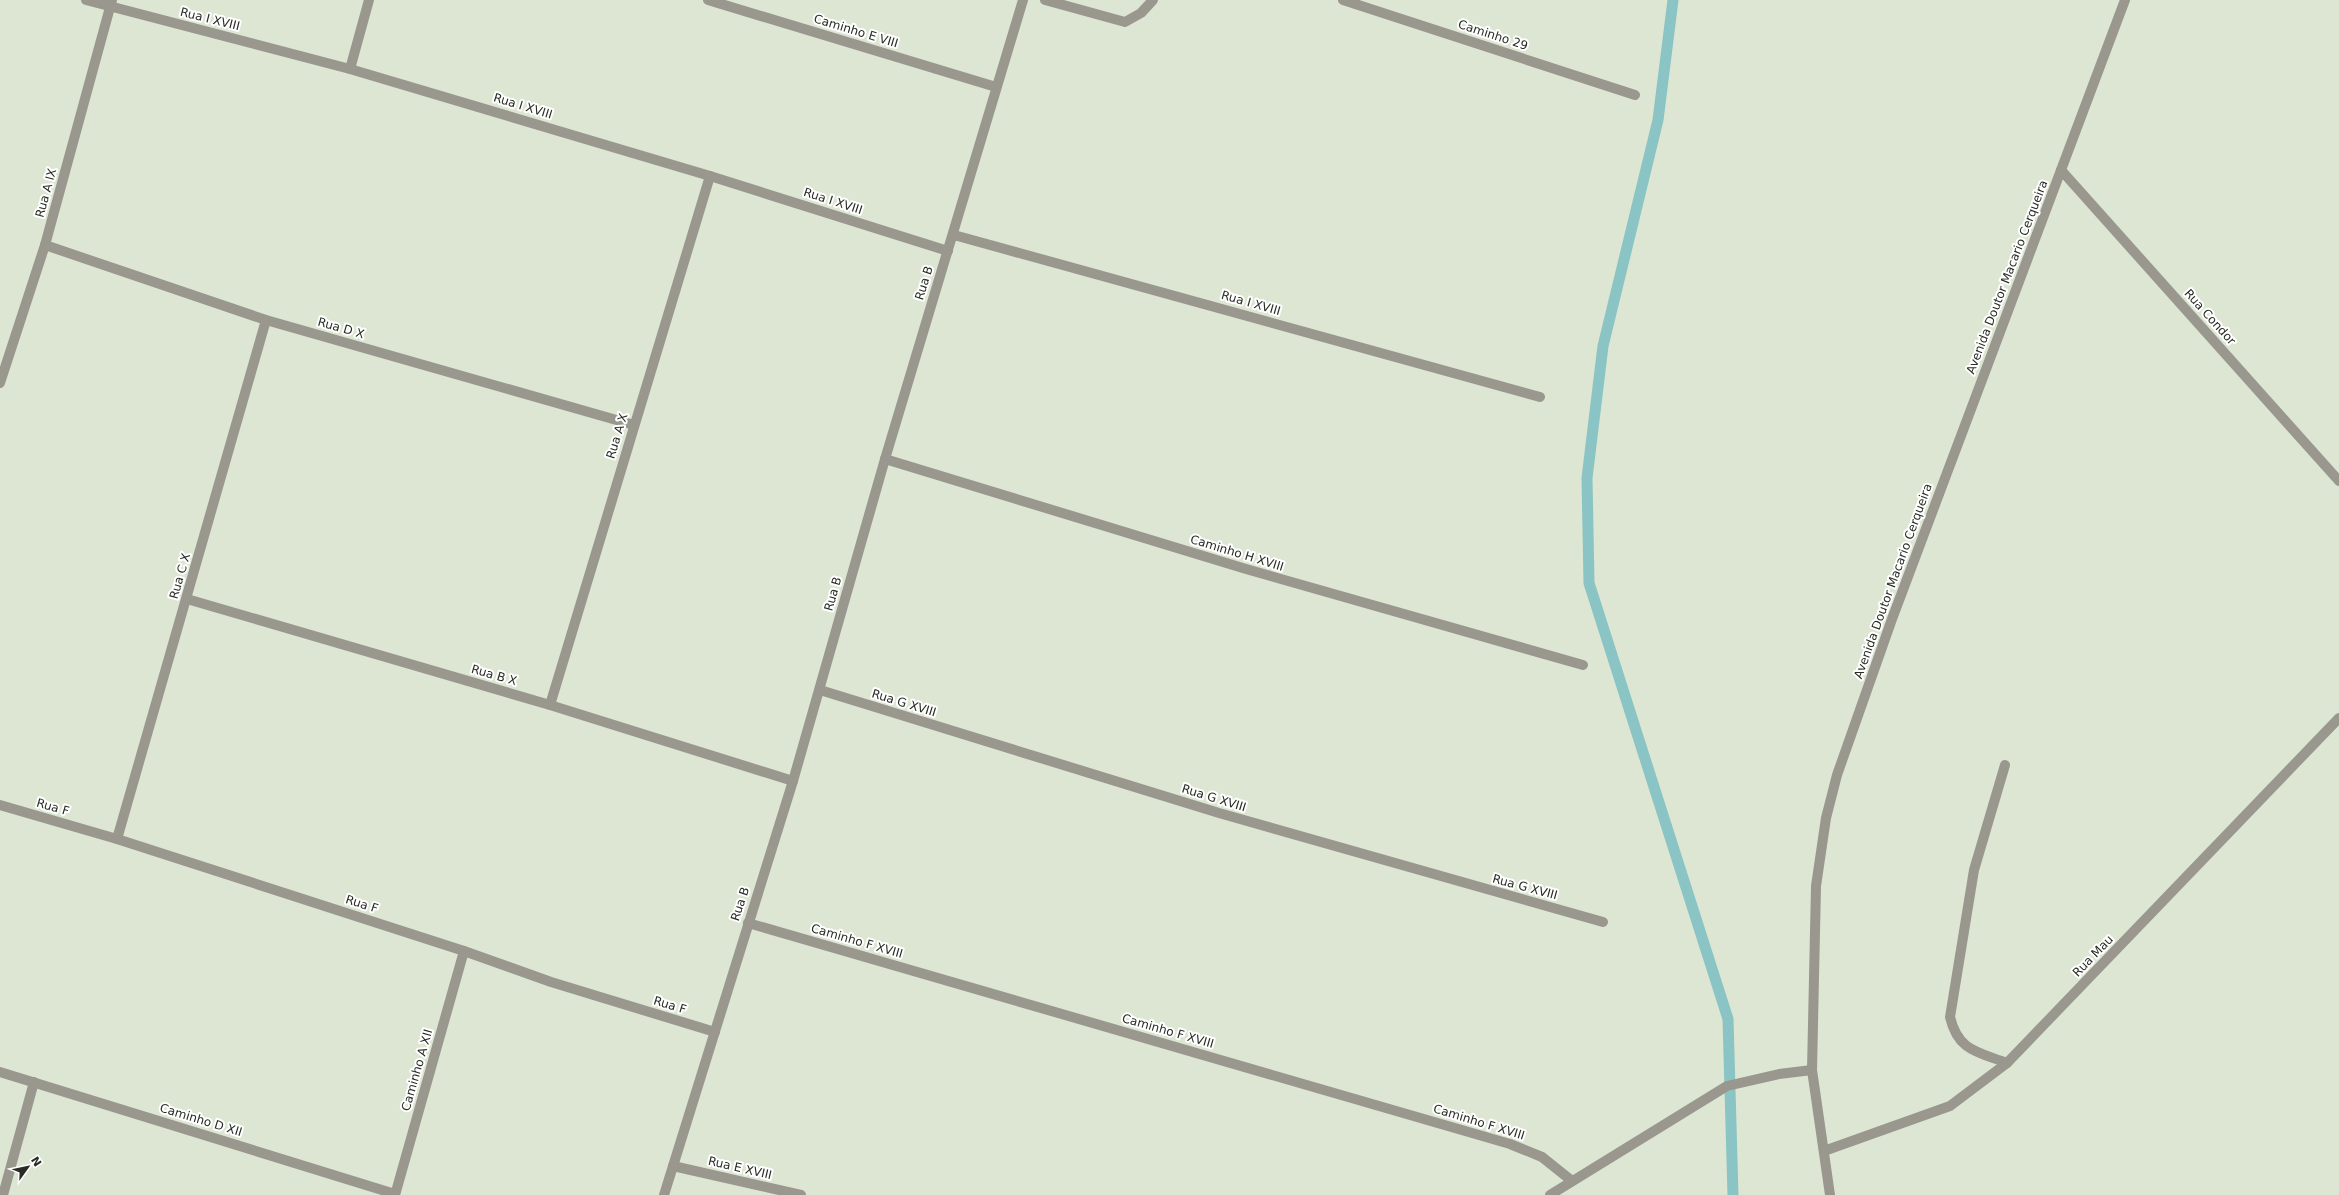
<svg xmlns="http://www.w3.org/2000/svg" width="2339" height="1195" font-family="'DejaVu Sans',sans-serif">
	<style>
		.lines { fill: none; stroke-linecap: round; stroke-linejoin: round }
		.stream { stroke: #8ac4c4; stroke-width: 11 }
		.minor { stroke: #99978e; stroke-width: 10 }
		.tertiary { stroke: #99978e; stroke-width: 10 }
		.labels { text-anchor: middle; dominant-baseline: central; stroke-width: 4; stroke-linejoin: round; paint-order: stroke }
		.street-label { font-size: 12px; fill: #282c24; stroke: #fff }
	</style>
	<rect width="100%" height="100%" fill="#dce6d2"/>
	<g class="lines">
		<!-- stream -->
		<path class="stream" d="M1673,0l-15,120 -55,226 -16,132 2,105 139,436 5,176"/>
		<!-- minor -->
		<g class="minor">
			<path d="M86,0l264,69 360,107 238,75"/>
			<path d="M708,0l288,87"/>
			<path d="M1045,0l80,22 16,-9 12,-13"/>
			<path d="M1343,0l292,95"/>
			<path d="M350,69l19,-69"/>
			<path d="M2061,170l278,311"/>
			<path d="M954,235l586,162"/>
			<path d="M45,245l221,75 368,105"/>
			<path d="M0,383l45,-138 67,-245"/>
			<path d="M885,459l361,110 337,96"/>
			<path d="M187,599l363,106 243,76"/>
			<path d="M820,690l399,123 384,109"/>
			<path d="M550,705l160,-529"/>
			<path d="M2005,765l-31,105 -24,147c8,34 28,35 57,46"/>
			<path d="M0,805l117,34 347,112 87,31 164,50"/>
			<path d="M117,839l149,-519"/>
			<path d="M748,923l762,221 32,13 30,24"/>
			<path d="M0,1072l395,122"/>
			<path d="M1824,1151l126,-45 57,-43 332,-345"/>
			<path d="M673,1166l128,29"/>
			<path d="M3,1195l31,-113"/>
			<path d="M395,1195l69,-244"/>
			<path d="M1550,1195l177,-109 52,-12 33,-4"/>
			<path d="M1830,1195l-18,-125 4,-184 10,-68 11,-43 55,-156 233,-619"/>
		</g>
		<!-- tertiary -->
		<path class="tertiary" d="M664,1195l129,-414 92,-322 138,-459"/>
	</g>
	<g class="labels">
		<!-- street labels -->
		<g class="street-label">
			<text transform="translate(210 19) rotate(14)">Rua I XVIII</text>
			<text transform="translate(856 31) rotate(17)">Caminho E VIII</text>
			<text transform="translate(1493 35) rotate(18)">Caminho 29</text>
			<text transform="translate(523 106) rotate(17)">Rua I XVIII</text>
			<text transform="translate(46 193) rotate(-75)">Rua A IX</text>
			<text transform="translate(833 201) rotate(18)">Rua I XVIII</text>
			<text transform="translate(2007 277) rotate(-69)">Avenida Doutor Macario Cerqueira</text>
			<text transform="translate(924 283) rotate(-73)">Rua B</text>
			<text transform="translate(1251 303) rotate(16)">Rua I XVIII</text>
			<text transform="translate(2210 317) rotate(48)">Rua Condor</text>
			<text transform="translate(341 328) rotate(16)">Rua D X</text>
			<text transform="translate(617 436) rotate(-73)">Rua A X</text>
			<text transform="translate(1237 553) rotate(17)">Caminho H XVIII</text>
			<text transform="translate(180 576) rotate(-74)">Rua C X</text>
			<text transform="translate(1893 581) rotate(-70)">Avenida Doutor Macario Cerqueira</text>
			<text transform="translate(833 594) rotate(-74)">Rua B</text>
			<text transform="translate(494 675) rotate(16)">Rua B X</text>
			<text transform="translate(904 703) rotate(17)">Rua G XVIII</text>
			<text transform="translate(1214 798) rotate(17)">Rua G XVIII</text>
			<text transform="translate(53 807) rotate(16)">Rua F</text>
			<text transform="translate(1525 887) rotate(15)">Rua G XVIII</text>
			<text transform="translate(362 904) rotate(18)">Rua F</text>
			<text transform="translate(740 904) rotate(-72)">Rua B</text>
			<text transform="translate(857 941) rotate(16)">Caminho F XVIII</text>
			<text transform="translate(2093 956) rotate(-46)">Rua Mau</text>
			<text transform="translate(670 1005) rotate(17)">Rua F</text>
			<text transform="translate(1168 1031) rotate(16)">Caminho F XVIII</text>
			<text transform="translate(417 1070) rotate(-74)">Caminho A XII</text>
			<text transform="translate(201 1120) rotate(17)">Caminho D XII</text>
			<text transform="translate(1479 1122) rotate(17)">Caminho F XVIII</text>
			<text transform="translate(740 1168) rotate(13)">Rua E XVIII</text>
		</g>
	</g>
	<!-- north arrow -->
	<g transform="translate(28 1167) rotate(57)" stroke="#ffffff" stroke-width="3" paint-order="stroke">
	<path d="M0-3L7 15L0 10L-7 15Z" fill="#282c24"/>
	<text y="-6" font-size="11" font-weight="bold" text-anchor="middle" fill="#282c24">N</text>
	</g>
</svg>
